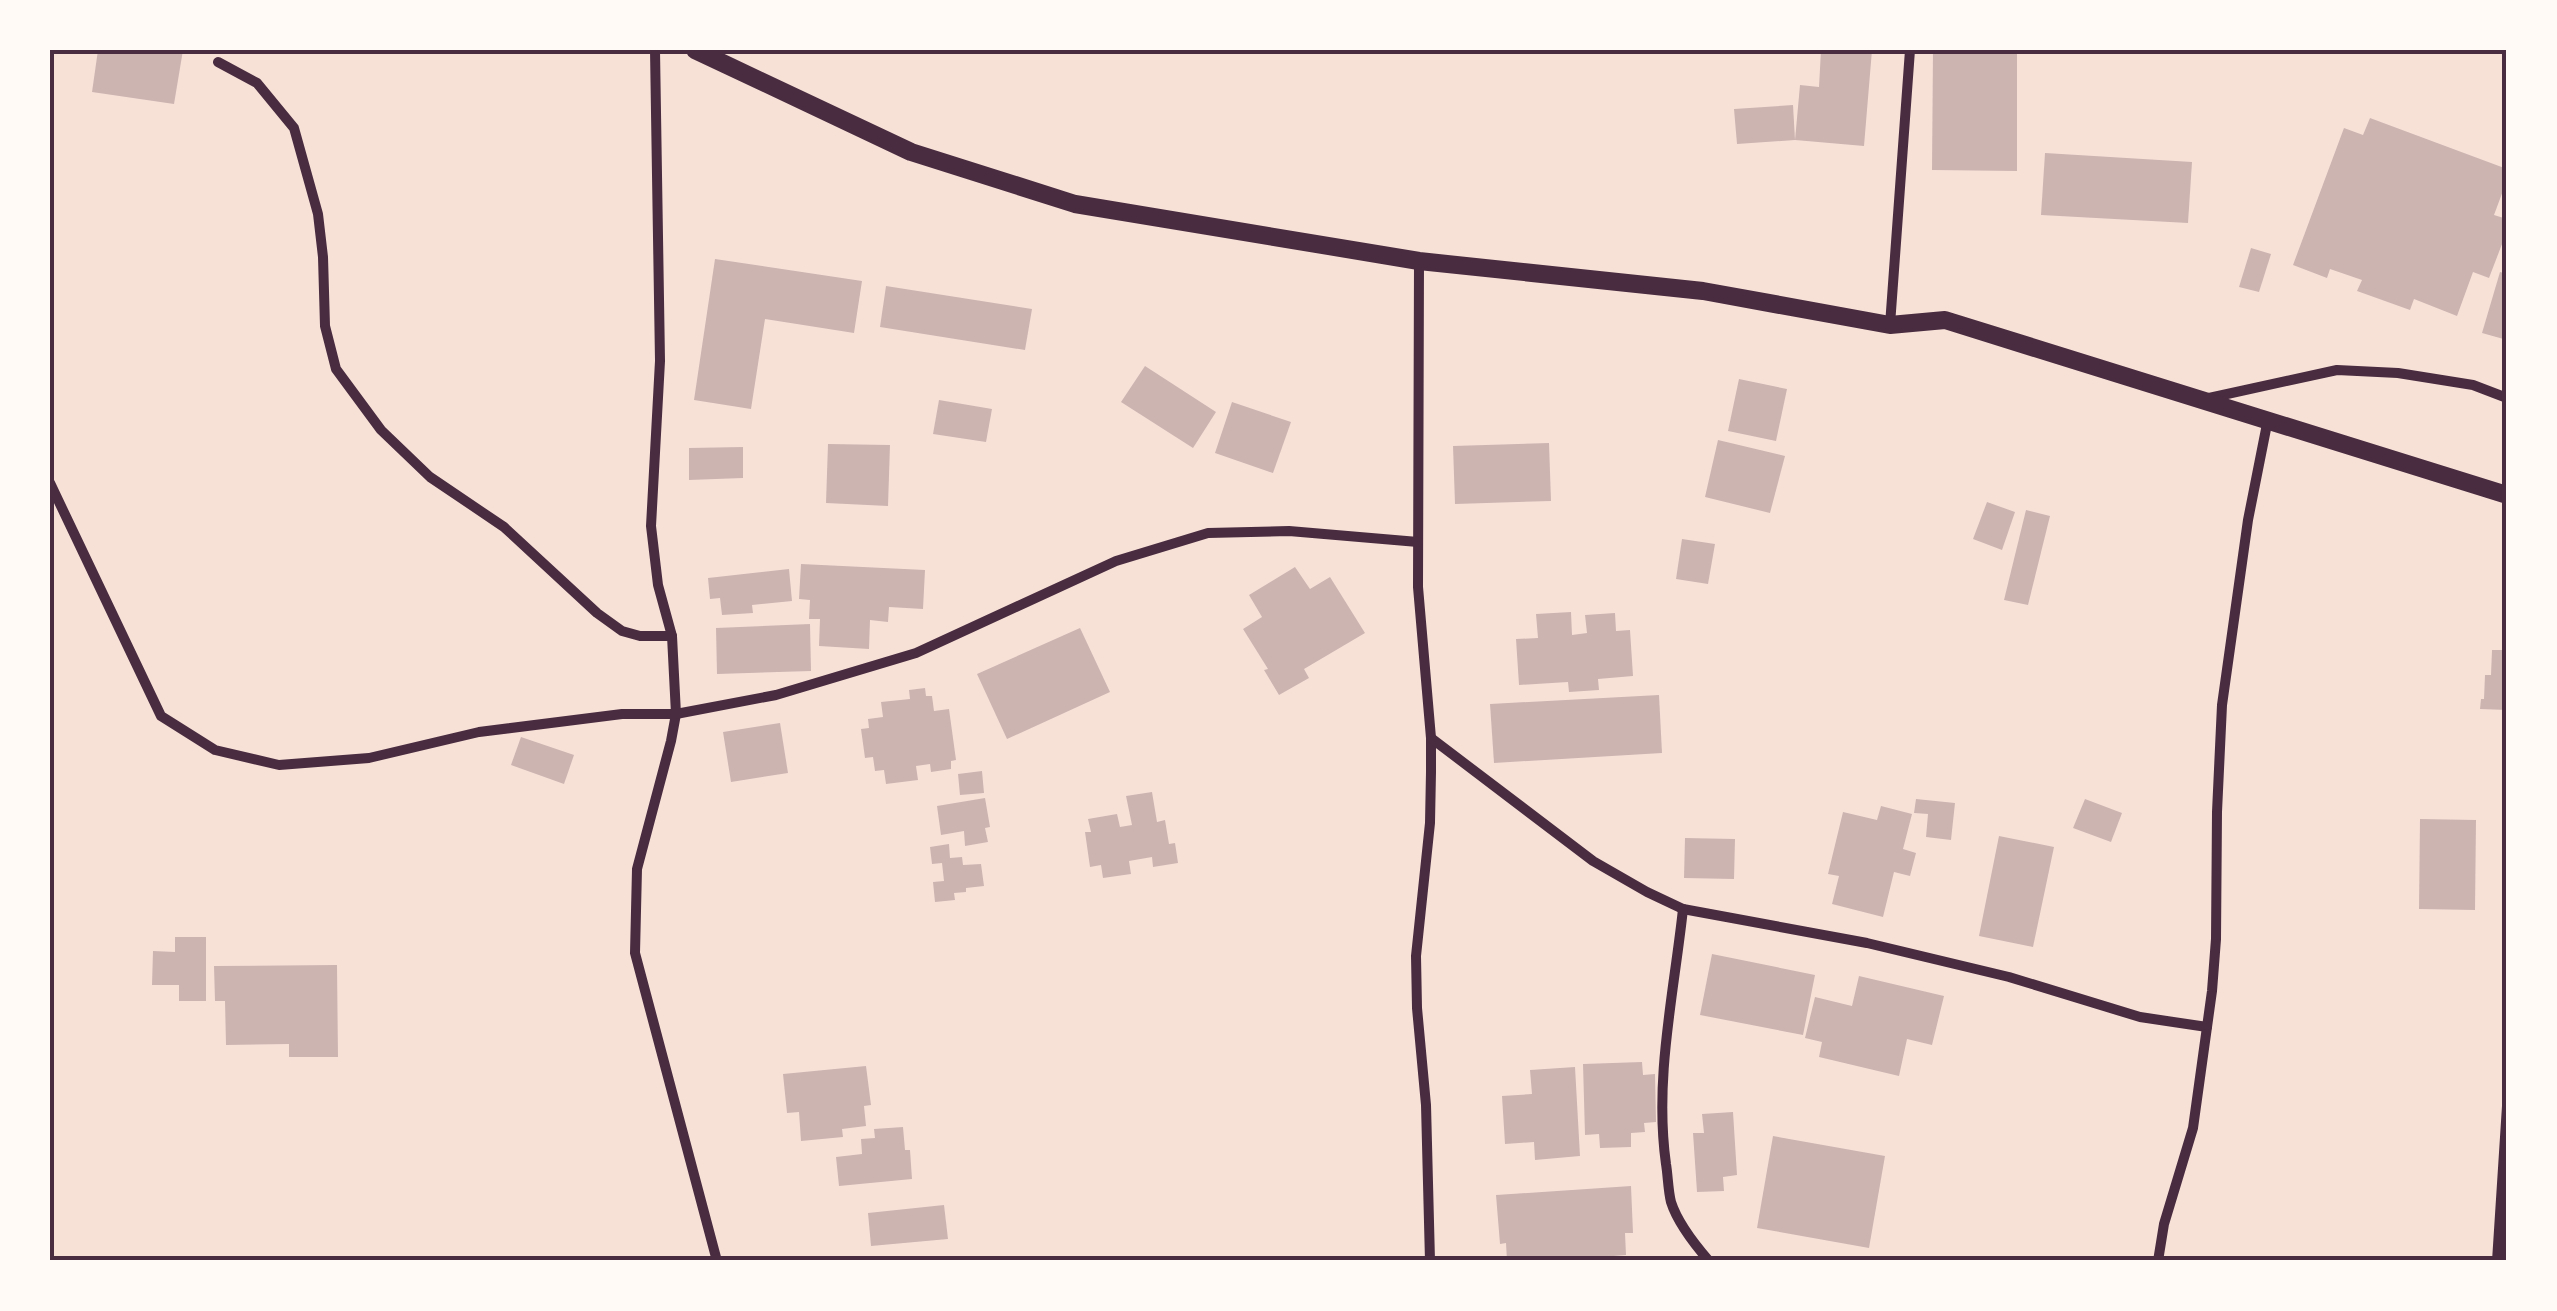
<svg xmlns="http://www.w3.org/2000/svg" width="2557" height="1311" font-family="'Varela Round',sans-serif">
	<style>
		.building { fill: #ccb4b1 }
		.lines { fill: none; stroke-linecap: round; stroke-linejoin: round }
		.minor { stroke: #4a2c40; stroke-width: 10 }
		.tertiary { stroke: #4a2c40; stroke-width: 18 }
		.neatline { fill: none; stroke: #4a2c40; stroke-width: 4 }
	</style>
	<rect width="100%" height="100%" fill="#f7e1d7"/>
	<!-- building -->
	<g class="building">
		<path d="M98,50h85l-9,54 -82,-12z"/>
		<path d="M1821,50h51l-8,96 -69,-6 5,-55 19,2z"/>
		<path d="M1933,50h84v121l-85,-1z"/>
		<path d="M1793,105l2,35 -58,4 -3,-35z"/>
		<path d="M2370,118l137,51v11l-13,35 13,4v12l-18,47 -16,-6 -16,44 -43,-17 -4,11 -53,-19 5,-11 -32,-11 -3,9 -34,-13 51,-137 19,7z"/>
		<path d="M2045,153l147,9 -4,61 -147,-8z"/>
		<path d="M2251,248l20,6 -12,38 -20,-5z"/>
		<path d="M715,259l147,22 -8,52 -89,-14 -14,90 -57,-9z"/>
		<path d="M2500,272l7,2v66l-25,-7z"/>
		<path d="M886,286l146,23 -7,41 -145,-23z"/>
		<path d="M1145,366l71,46 -23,36 -72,-46z"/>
		<path d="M1739,379l48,10 -11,52 -48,-10z"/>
		<path d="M939,400l53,9 -6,33 -53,-8z"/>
		<path d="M1232,402l59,20 -18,51 -58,-20z"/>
		<path d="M1718,440l67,16 -15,57 -65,-16z"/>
		<path d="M1549,443l2,58 -96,3 -2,-58z"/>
		<path d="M828,444l62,1 -2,61 -62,-3z"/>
		<path d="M743,447v31l-54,2v-32z"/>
		<path d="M1987,502l28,10 -13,38 -29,-11z"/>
		<path d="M2026,510l24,6 -22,89 -24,-5z"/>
		<path d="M1682,539l33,5 -7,40 -32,-5z"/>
		<path d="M801,564l124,6 -2,39 -34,-2 -1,15 -18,-2 -1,29 -50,-3 1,-27h-11l1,-19 -11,-1z"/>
		<path d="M1295,567l15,22 20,-12 35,56 -61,36 5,9 -30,17 -15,-25 4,-1 -25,-40 19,-12 -13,-22z"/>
		<path d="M789,569l3,32 -40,4 1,8 -31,2 -2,-17 -10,1 -2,-21z"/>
		<path d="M1571,612l1,23 15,-2 -2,-18 30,-2 1,18 14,-1 3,46 -35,3 1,11 -30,2 -1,-10 -49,3 -3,-46 22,-1 -2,-24z"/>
		<path d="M810,624l1,47 -94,3 -1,-46z"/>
		<path d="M1080,628l30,64 -103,47 -30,-65z"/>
		<path d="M2492,650h15v60l-27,-1 1,-10h3l1,-24h6z"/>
		<path d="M925,688l1,8h6l2,15 15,-2 7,51 -5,1v8l-20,3 -1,-8 -14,2 2,14 -32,4 -2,-14 -9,1 -2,-14 -8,1 -4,-29 8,-1 -1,-9 15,-2 -2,-15 29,-3 -1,-9z"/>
		<path d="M1659,695l3,58 -168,10 -4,-59z"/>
		<path d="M780,723l8,50 -57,9 -8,-50z"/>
		<path d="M521,737l53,18 -10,29 -53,-19z"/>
		<path d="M982,771l2,22 -24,2 -2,-21z"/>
		<path d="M1152,792l5,30 8,-2 4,24 6,-1 3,20 -25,4 -1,-10 -23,4 2,13 -28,4 -2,-13 -11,2 -5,-35h6l-3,-13 29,-5 3,13 12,-2 -6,-29z"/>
		<path d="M985,798l5,29 -5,1 3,14 -23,4 -1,-15 -23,4 -4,-29z"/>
		<path d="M1916,799l39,4 -4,37 -25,-3 2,-23 -14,-1z"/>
		<path d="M2085,799l37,14 -11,29 -38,-14z"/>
		<path d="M1881,806l31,8 -9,35 13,4 -6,23 -16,-4 -11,45 -51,-13 7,-28 -11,-2 15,-62 34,8z"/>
		<path d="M2420,819l56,1 -1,90 -56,-1z"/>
		<path d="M1999,836l55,11 -21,100 -54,-11z"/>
		<path d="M1685,838l50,1 -1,40 -50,-1z"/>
		<path d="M949,844l1,14 12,-1 1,8 18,-1 3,22 -18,2v4l-12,1 1,7 -20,2 -2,-20 11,-1 -2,-18 -10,1 -2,-17z"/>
		<path d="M175,937h31v64h-27v-16h-27l1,-34 22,1z"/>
		<path d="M1712,954l103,21 -12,60 -103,-20z"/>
		<path d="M337,965l1,92h-49v-13l-63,1 -1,-44h-10l-1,-35z"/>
		<path d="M1859,976l85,20 -12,49 -25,-6 -8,37 -80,-19 3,-15 -17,-4 10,-41 37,9z"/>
		<path d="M1642,1062l1,13 12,-1 1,48 -12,1 1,9 -14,1v14l-31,1 -1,-14 -14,1 -2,-71z"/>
		<path d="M866,1066l5,39 -7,1 2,20 -24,3 1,8 -42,4 -2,-29 -12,1 -4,-39z"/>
		<path d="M1575,1067l5,89 -45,4 -1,-18 -29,2 -3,-48 30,-2 -2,-24z"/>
		<path d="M1733,1112l4,63 -14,2 1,14 -27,1 -4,-59h11l-2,-19z"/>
		<path d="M903,1127l2,23h5l2,29 -73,7 -3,-29 26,-3 -1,-15 14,-1 -1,-9z"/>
		<path d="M1773,1136l112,20 -16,92 -112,-20z"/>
		<path d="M1631,1186l2,47h-8l1,22 -25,2 1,4h-95l-1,-18 -6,1 -4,-49z"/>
		<path d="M944,1205l4,34 -77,7 -3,-33z"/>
	</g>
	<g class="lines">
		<!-- minor -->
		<g class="minor">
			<path d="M655,50l5,311 -9,165 7,59 14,51 4,78 -5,27 -34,128 -2,84 82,308"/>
			<path d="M218,62l39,21 37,45 24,86 5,43 2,69 11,43 45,61 49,47 74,50 93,86 25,18 18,5h32"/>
			<path d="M1419,261l-1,326 13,151v34l-1,51 -14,133 1,52 9,97 4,156"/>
			<path d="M1890,325l20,-275"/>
			<path d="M2209,398l128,-28 61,3 75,12 34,13"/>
			<path d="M50,483l111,233 54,34 64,15 90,-7 110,-26 143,-18h54l100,-19 140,-42 200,-92 92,-28 81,-2 129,11"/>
			<path d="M1431,738l162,123 54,31 36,17 184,34 142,34 131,40 67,10"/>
			<path d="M1683,909c-9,84 -29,170 -17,255 2,12 2,26 5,38 6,19 25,44 38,59"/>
			<path d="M2158,1261l6,-37 29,-96 19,-137 4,-52 1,-127 5,-107 26,-185 20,-101"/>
			<path d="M2497,1261l10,-155"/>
		</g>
		<!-- tertiary -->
		<path class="tertiary" d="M695,50l216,102 164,52 344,57 284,30 187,34 55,-5 562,175"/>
	</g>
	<!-- border -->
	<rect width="2557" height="1311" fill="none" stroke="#fffaf5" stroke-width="105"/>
	<rect x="52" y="52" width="2452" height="1206" class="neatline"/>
</svg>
